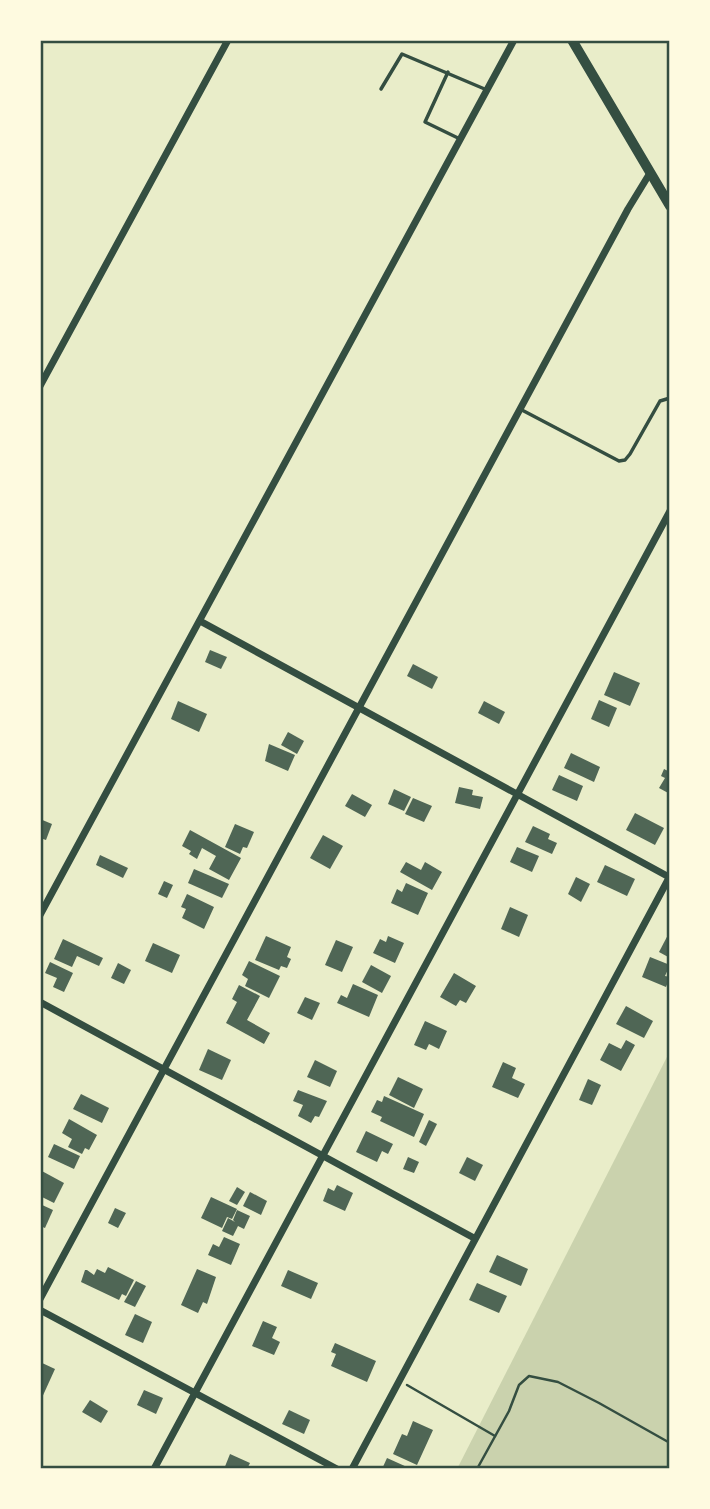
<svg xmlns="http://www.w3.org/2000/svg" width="710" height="1509" font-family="Cabin,sans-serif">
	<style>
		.green { fill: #cad2ad }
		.building { fill: #4f6655 }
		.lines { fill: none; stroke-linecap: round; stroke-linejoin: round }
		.path { stroke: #344e41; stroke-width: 2.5 }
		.service { stroke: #344e41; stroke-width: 3.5 }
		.minor { stroke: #344e41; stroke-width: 7 }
		.secondary { stroke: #344e41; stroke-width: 10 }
		.neatline { fill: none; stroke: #344e41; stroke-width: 2.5 }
	</style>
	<rect width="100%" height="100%" fill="#e9edc9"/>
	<!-- green -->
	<path class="green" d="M670,1051v418h-213z"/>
	<!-- building -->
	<g class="building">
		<path d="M210,650l17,7 -6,12 -16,-7z"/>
		<path d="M413,664l25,13 -6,12 -25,-13z"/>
		<path d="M614,672l26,11 -10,23 -26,-11z"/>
		<path d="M599,700l18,8 -8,19 -18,-8z"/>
		<path d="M178,701l29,13 -8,18 -28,-13z"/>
		<path d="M484,701l21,11 -6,12 -21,-11z"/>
		<path d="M288,732l16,9 -7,13 -16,-9z"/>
		<path d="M269,744l26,11 -7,16 -23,-10z"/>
		<path d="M571,753l29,14 -6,15 -30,-14z"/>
		<path d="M664,769l6,3v22l-11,-6 6,-10 -4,-2z"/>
		<path d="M559,775l24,11 -6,15 -25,-11z"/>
		<path d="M459,787l14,3 -1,5 11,2 -3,12 -25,-6z"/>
		<path d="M394,789l17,8 -7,14 -16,-7z"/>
		<path d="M352,794l20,11 -7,12 -20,-11z"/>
		<path d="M413,798l19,8 -8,16 -19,-8z"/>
		<path d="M635,813l29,15 -9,17 -29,-15z"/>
		<path d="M40,819l12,5 -6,16 -6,-2z"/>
		<path d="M235,824l19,8 -7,16 -4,-1 -3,7 -15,-7z"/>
		<path d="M533,826l17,8 -2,5 9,4 -5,11 -27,-12z"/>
		<path d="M190,830l51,28 -12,22 -20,-11 7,-13 -14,-8 -5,11 -8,-5 2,-3 -9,-5z"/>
		<path d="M323,835l20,11 -13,23 -20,-11z"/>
		<path d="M517,847l22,9 -7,16 -22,-10z"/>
		<path d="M100,855l28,13 -5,10 -27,-13z"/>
		<path d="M406,862l15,8 4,-8 17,10 -10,18 -32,-18z"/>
		<path d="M605,865l30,14 -8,17 -30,-14z"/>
		<path d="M194,869l35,15 -7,14 -34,-15z"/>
		<path d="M576,877l14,7 -9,18 -13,-8z"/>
		<path d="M164,881l9,4 -6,13 -9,-4z"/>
		<path d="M406,883l22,10 -10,22 -27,-12 6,-14 5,3z"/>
		<path d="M187,894l27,13 -10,22 -22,-11 4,-9 -5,-2z"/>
		<path d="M510,907l18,8 -9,22 -18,-8z"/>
		<path d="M670,931v27l-11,-6z"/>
		<path d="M266,936l25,11 -4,10 4,2 -4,9 -6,-2 -2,4 -24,-10z"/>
		<path d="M388,936l16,7 -9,20 -22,-10 7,-14 6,3z"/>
		<path d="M63,939l40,19 -4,8 -22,-10 -5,11 -18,-8z"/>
		<path d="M336,940l17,7 -11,25 -17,-7z"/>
		<path d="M153,943l27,12 -8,18 -27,-12z"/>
		<path d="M650,957l20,8 -5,11 5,1 -4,10 -24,-10z"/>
		<path d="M249,961l31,15 -11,22 -24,-12 3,-7 -6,-4z"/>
		<path d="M50,962l23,11 -9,19 -11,-5 4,-9 -12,-5z"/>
		<path d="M118,963l13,7 -7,14 -13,-6z"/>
		<path d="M371,965l20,11 -9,17 -20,-11z"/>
		<path d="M454,973l22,13 -10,17 -6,-3 -4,6 -16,-9z"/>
		<path d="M353,984l25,11 -9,22 -32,-14 4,-8 6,3z"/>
		<path d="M239,985l21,11 -13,24 23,13 -6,11 -38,-21 11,-21 -5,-3z"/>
		<path d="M305,997l15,6 -8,17 -15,-7z"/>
		<path d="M626,1006l27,15 -9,17 -28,-14z"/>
		<path d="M425,1021l22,10 -8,18 -10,-5 -3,6 -12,-5z"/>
		<path d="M626,1040l9,5 -14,26 -21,-11 9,-17 12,6z"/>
		<path d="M208,1049l23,11 -9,20 -23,-10z"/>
		<path d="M315,1060l22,11 -7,16 -23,-10z"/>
		<path d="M503,1062l13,6 -4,10 13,6 -7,14 -26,-11z"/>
		<path d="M398,1077l25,12 -9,19 -25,-13z"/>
		<path d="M588,1079l13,6 -9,20 -13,-5z"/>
		<path d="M298,1090l29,11 -8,16 -4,-1 -4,7 -13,-7 5,-11 -10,-4z"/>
		<path d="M81,1094l28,14 -7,15 -29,-14z"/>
		<path d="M384,1096l40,18 -10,23 -34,-16 2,-4 -11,-5 6,-12 5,2z"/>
		<path d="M69,1119l28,16 -8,15 -4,-2 -3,6 -14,-7 4,-8 -10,-6z"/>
		<path d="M429,1120l8,4 -11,22 -7,-4z"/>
		<path d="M366,1131l27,13 -5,10 -6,-3 -5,11 -21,-10z"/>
		<path d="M54,1144l26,12 -6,13 -26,-12z"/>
		<path d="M408,1157l11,5 -5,11 -11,-4z"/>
		<path d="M467,1157l16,8 -8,16 -16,-8z"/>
		<path d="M40,1170l24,13 -10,20 -14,-7z"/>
		<path d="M337,1185l16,8 -8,18 -22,-10 5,-13 6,3z"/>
		<path d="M237,1187l8,5 -8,13 -8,-4z"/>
		<path d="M250,1192l17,9 -6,14 -18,-9z"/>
		<path d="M211,1197l26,12 -5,10 -5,-2 -5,11 -21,-10z"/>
		<path d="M40,1204l13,6 -8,18 -5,-2z"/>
		<path d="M115,1208l11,5 -8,15 -10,-5z"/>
		<path d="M237,1210l13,6 -6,13 -6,-3 -5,10 -11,-5 6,-13 7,4 -2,-2z"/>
		<path d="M224,1237l16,7 -9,21 -23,-10 5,-11 6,3z"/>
		<path d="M497,1255l31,14 -7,17 -32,-14z"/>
		<path d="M108,1267l26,13 -8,16 -4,-2 -3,6 -38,-18 4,-12h2l7,5 3,-6 8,4z"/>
		<path d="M197,1269l19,8 -9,27 -4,-2 -5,11 -17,-8z"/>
		<path d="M288,1270l30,13 -7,16 -30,-13z"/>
		<path d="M136,1281l10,5 -11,21 -11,-5z"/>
		<path d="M477,1283l30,13 -8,17 -30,-13z"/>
		<path d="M135,1314l17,8 -9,21 -18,-8z"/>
		<path d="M263,1321l14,6 -5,11 8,4 -6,13 -22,-9z"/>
		<path d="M335,1343l41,18 -9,21 -36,-16 5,-12 -5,-2z"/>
		<path d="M40,1362l15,7 -15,33z"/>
		<path d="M144,1390l19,8 -7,16 -19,-9z"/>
		<path d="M90,1400l18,11 -7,12 -19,-11z"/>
		<path d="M289,1410l21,10 -6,14 -22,-10z"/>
		<path d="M413,1421l20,9 -16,35 -24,-11 9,-20 5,2z"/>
		<path d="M230,1454l20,9 -3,6h-23z"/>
		<path d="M387,1458l20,9 -1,2h-24z"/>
	</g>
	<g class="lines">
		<!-- path -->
		<g class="path">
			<path d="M407,1385l88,51"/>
			<path d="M477,1469l32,-58 10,-26 10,-9 29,6 41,21 71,40"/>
		</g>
		<!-- service -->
		<g class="service">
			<path d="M448,72l-23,50 35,17"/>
			<path d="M381,89l21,-35 85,36"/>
			<path d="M520,409l99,52 6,-1 5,-6 30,-53 10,-3"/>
		</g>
		<!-- minor -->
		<g class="minor">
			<path d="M40,386l188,-346"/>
			<path d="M200,621l469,256"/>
			<path d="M40,915l474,-875"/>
			<path d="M40,1002l434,236"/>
			<path d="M40,1299l588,-1090 22,-36"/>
			<path d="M40,1310l297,159"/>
			<path d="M154,1469l516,-958"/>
			<path d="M352,1469l318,-593"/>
		</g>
		<!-- secondary -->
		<path class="secondary" d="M572,40l98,166"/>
	</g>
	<!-- border -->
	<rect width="710" height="1509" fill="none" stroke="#fefae0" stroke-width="84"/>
	<rect x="42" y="42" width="626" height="1425" class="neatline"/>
</svg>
